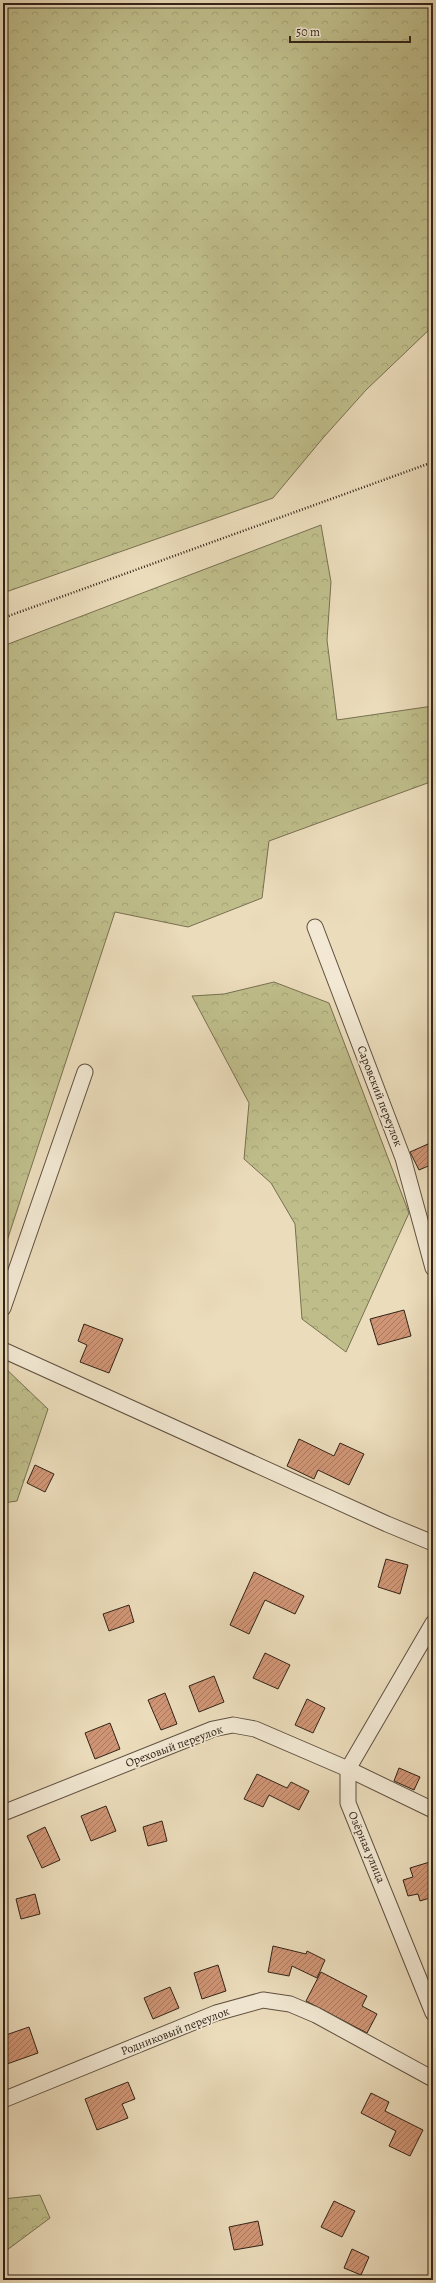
<svg xmlns="http://www.w3.org/2000/svg" width="436" height="2283" font-family="Alegreya,serif">
	<style>
		.forest { fill: url(#forest-crowns); stroke: #787051 }
		.building { fill: url(#building-hatch); stroke: #322317 }
		.lines { fill: none; stroke-linecap: round; stroke-linejoin: round }
		.street-casing { stroke: #605140; stroke-width: 17 }
		.path { stroke: #322317; stroke-width: 2.5; stroke-dasharray: 1 2; stroke-linecap: butt }
		.street { stroke: #f2e8d3; stroke-width: 15 }
		.labels { text-anchor: middle; dominant-baseline: central; stroke-width: 3.5; stroke-linejoin: round; paint-order: stroke }
		.street-label { font-size: 12px; fill: #322317; stroke: #f2e8d3 }
	</style>
	<defs>
		<pattern id="forest-crowns" width="20" height="18" patternUnits="userSpaceOnUse"><rect width="20" height="18" fill="#bfbe8b"/><path d="M2 6a3 3 0 1 1 6 0M12 15a3 3 0 1 1 6 0" fill="none" stroke="#a5a377"/></pattern>
		<pattern id="building-hatch" width="6" height="6" patternUnits="userSpaceOnUse"><rect width="6" height="6" fill="#d09575"/><path d="M-1 1l2-2M0 6l6-6M5 7l2-2" fill="none" stroke="#a9795f"/></pattern>
	</defs>
	<rect width="100%" height="100%" fill="#ebdcbb"/>
	<filter id="stains"><feTurbulence type="fractalNoise" baseFrequency=".005" numOctaves="4"/><feColorMatrix values="0 0 0 0 .2 0 0 0 0 .09 0 0 0 0 .02 0 0 0 .5 -.17"/></filter>
	<radialGradient id="worn" r=".72"><stop offset=".6" stop-color="#630" stop-opacity="0"/><stop offset="1" stop-color="#630" stop-opacity=".3"/></radialGradient>
	<!-- forest -->
	<g class="forest">
		<path d="M3,3h430v323l-67,64 -43,48 -50,60 -270,95z"/>
		<path d="M321,525l10,57 -4,58 10,80 96,-14v75l-164,60 -7,57 -74,29 -73,-15 -112,341v-607z"/>
		<path d="M274,982l55,21 80,210 -63,139 -44,-33 -7,-95 -24,-41 -27,-24 5,-56 -57,-107 32,-2z"/>
		<path d="M3,1366l45,43 -31,92 -14,2z"/>
		<path d="M40,2195l10,23 -47,35v-54z"/>
	</g>
	<!-- building -->
	<g class="building">
		<path d="M428,1144l5,11v9l-14,6 -9,-18z"/>
		<path d="M404,1310l7,26 -33,9 -8,-26z"/>
		<path d="M84,1324l39,15 -14,34 -29,-11 7,-17 -9,-4z"/>
		<path d="M299,1439l35,17 6,-13 24,11 -15,31 -31,-15 -4,9 -27,-13z"/>
		<path d="M35,1465l19,9 -9,18 -18,-9z"/>
		<path d="M386,1559l22,6 -8,29 -22,-7z"/>
		<path d="M254,1572l50,24 -9,18 -30,-14 -16,34 -19,-9z"/>
		<path d="M129,1605l5,17 -25,9 -6,-17z"/>
		<path d="M265,1653l25,12 -12,24 -25,-11z"/>
		<path d="M214,1676l10,26 -25,10 -10,-26z"/>
		<path d="M165,1693l12,31 -16,6 -13,-30z"/>
		<path d="M307,1699l18,9 -12,25 -18,-8z"/>
		<path d="M110,1723l10,26 -25,10 -10,-26z"/>
		<path d="M399,1768l21,9 -6,13 -20,-9z"/>
		<path d="M257,1774l30,14 4,-6 18,9 -10,19 -30,-15 -6,12 -19,-8z"/>
		<path d="M106,1806l10,25 -25,10 -10,-25z"/>
		<path d="M162,1821l5,20 -19,5 -5,-19z"/>
		<path d="M45,1827l15,33 -18,8 -15,-32z"/>
		<path d="M433,1861v36l-13,4 -2,-7 -10,2 -5,-16 10,-3 -3,-9z"/>
		<path d="M35,1894l5,20 -19,5 -5,-20z"/>
		<path d="M273,1946l33,8 1,-3 18,9 -8,18 -25,-12 -3,10 -21,-4z"/>
		<path d="M218,1965l8,26 -24,8 -8,-26z"/>
		<path d="M321,1972l46,24 -5,10 15,8 -10,19 -61,-32z"/>
		<path d="M170,1987l9,21 -26,11 -9,-21z"/>
		<path d="M29,2027l9,26 -31,11 -4,-11v-17z"/>
		<path d="M128,2082l7,17 -13,5 6,14 -31,12 -12,-31z"/>
		<path d="M371,2093l18,9 -4,9 38,19 -13,26 -21,-10 7,-15 -35,-18z"/>
		<path d="M334,2201l21,10 -13,26 -21,-10z"/>
		<path d="M258,2221l5,24 -29,5 -5,-23z"/>
		<path d="M352,2249l17,8 -8,18 -17,-7z"/>
	</g>
	<g class="lines">
		<!-- street casing -->
		<g class="street-casing">
			<g id="street">
				<path d="M315,927l88,231 30,110"/>
				<path d="M3,1308l82,-236"/>
				<path d="M3,1350l384,174 46,19"/>
				<path d="M433,1623l-85,146v34l85,210"/>
				<path d="M3,1813l210,-84 20,-4 22,4 93,40 85,41"/>
				<path d="M3,2100l213,-87 47,-13 27,4 26,11 117,64"/>
			</g>
		</g>
		<!-- path -->
		<path class="path" d="M3,618l430,-156"/>
		<!-- street -->
		<use href="#street" class="street"/>
	</g>
	<g class="labels">
		<!-- street labels -->
		<g class="street-label">
			<text transform="translate(380 1096) rotate(69)">Саровский переулок</text>
			<text transform="translate(174 1746) rotate(-20)">Ореховый переулок</text>
			<text transform="translate(367 1847) rotate(67)">Озёрная улица</text>
			<text transform="translate(175 2031) rotate(-21)">Родниковый переулок</text>
		</g>
	</g>
	<!-- margin -->
	<rect width="436" height="2283" fill="none" stroke="#ebdcbb" stroke-width="16"/>
	<rect x="4" y="4" width="428" height="2275" fill="none" stroke="#322317" stroke-width="2"/>
	<rect x="8" y="8" width="420" height="2267" fill="none" stroke="#322317"/>
	<!-- scale -->
	<path d="M290 36v6h120v-6" fill="none" stroke="#322317" stroke-width="2"/>
	<text x="296" y="36" font-size="12" fill="#322317" stroke="#f2e8d3" stroke-width="3" paint-order="stroke">50 m</text>
	<rect width="100%" height="100%" filter="url(#stains)"/>
	<rect width="100%" height="100%" fill="url(#worn)"/>
</svg>
